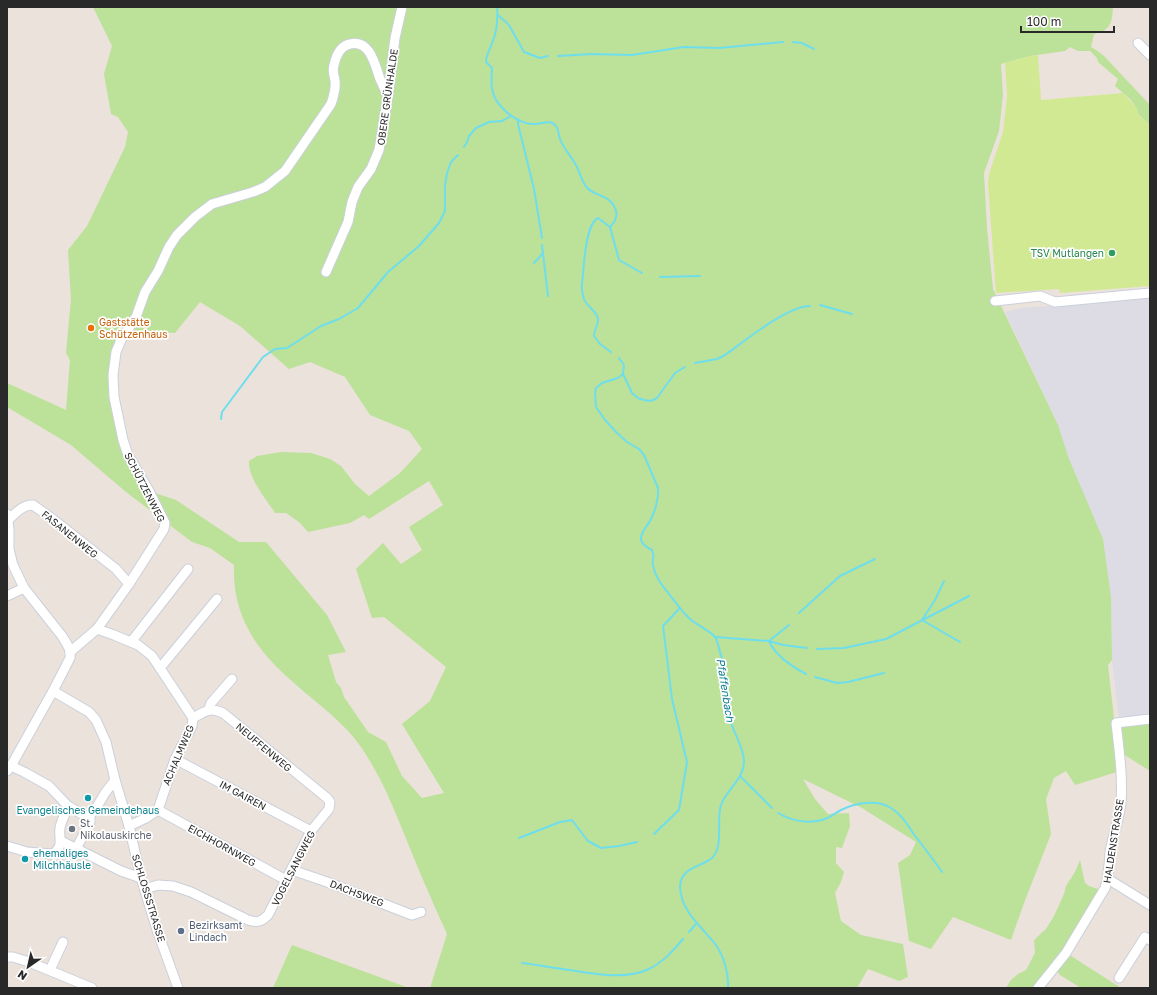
<svg xmlns="http://www.w3.org/2000/svg" width="1157" height="995" font-family="'Golos Text',sans-serif">
	<style>
		.industrial { fill: #dddce4 }
		.green { fill: #bce198; fill-rule: evenodd }
		.pitch { fill: #d2e994 }
		.lines { fill: none; stroke-linecap: round; stroke-linejoin: round }
		.stream { stroke: #6fdeec; stroke-width: 2 }
		.minor-casing { stroke: #cad0db; stroke-width: 11 }
		.minor { stroke: #fff; stroke-width: 9 }
		.leisure-dot { fill: #2e9e5b; stroke: #fff; stroke-width: 1.5 }
		.food-dot { fill: #e8710a; stroke: #fff; stroke-width: 1.5 }
		.culture-dot { fill: #0f9aa8; stroke: #fff; stroke-width: 1.5 }
		.worship-dot { fill: #6b7280; stroke: #fff; stroke-width: 1.5 }
		.service-dot { fill: #5c6f8a; stroke: #fff; stroke-width: 1.5 }
		.labels { text-anchor: middle; dominant-baseline: central; stroke-width: 3.5; stroke-linejoin: round; paint-order: stroke }
		.street-label { font-size: 10px; fill: #292929; stroke: #fff }
		.leisure-label { font-size: 10px; fill: #27864d; stroke: #fff; text-anchor: end }
		.food-label { font-size: 10px; fill: #c56008; stroke: #fff; text-anchor: start }
		.culture-label { font-size: 10px; fill: #0d838f; stroke: #fff }
		.worship-label { font-size: 10px; fill: #5b616d; stroke: #fff; text-anchor: start }
		.service-label { font-size: 10px; fill: #4e5e75; stroke: #fff; text-anchor: start }
		.water-label { font-size: 11px; font-style: italic; fill: #0f7e98; stroke: #fff }
	</style>
	<rect width="100%" height="100%" fill="#ebe2db"/>
	<!-- industrial -->
	<path class="industrial" d="M1150,297v419l-31,3 -7,-59 -1,-63 -53,-172 -53,-113 16,-4 96,-7z"/>
	<!-- green -->
	<g class="green">
		<path d="M93,7h1020c-1,16 -2,23 -19,27l-3,13 5,3 8,6 46,49v20l-11,-10 -3,-8 -6,-8 -15,-13 3,-7 -20,-17 -1,-4 -7,-7h-12l-8,-4 -5,4 -35,5 -29,8 2,31 -4,36 -15,42 3,55 6,61 65,136 11,34 34,80 8,58 1,63 -4,5 12,106 -45,14 -9,-14 -12,7 -8,21 5,35 -27,69 -13,37 -58,-23 -22,32 -22,-8 -11,-78 12,-8 6,-13 -54,-34 -59,-29 12,20 13,15 21,-1 1,13 -8,22 -6,-1v16l8,9 -3,10 -6,11 6,28 20,14 42,9 5,33 -9,4 -31,-12 -11,19h-427l17,-54c-15,-33 -29,-65 -42,-98 -9,-22 -18,-45 -30,-66 -8,-15 -19,-32 -32,-44 -15,-16 -34,-29 -50,-44 -37,-32 -61,-66 -59,-117l-24,-17 -18,-6 -66,-50 -55,-47 -64,-38v-24l59,27 4,-50 -4,-7 5,-54 -3,-49 19,-24 38,-79 3,-15 -10,-15 -7,-3 -7,-40 8,-28zM200,302l40,24 49,43 21,-7 35,15 25,38 39,16 13,18 -22,24 -31,23 -14,-12 -14,-18 -11,-7 -19,-6 -30,-1 -24,4 -8,5c-1,17 17,38 26,52h11l13,9 9,10 42,-9 14,-8 5,4 60,-38 14,24 -34,22 13,23 -21,14 -18,-21 -27,26 16,49 12,-1 62,50 -16,34 -28,23 42,69 -22,5 -20,-22 -16,-34 -18,-10 -24,-35 -3,-9 -5,-6 -8,-27 18,-3 -19,-37 -61,-73h-27l-63,-42 -27,-9 -26,-51 -10,-65 8,-35 7,-9 47,2z"/>
		<path d="M1150,722v49l-30,-19 -1,-23 3,-3z"/>
		<path d="M1080,860l5,23 4,3 12,4 -36,60 -29,38h-30l5,-8 7,-6 8,-4 9,-17 -1,-12 2,-3 10,-9 8,-13 10,-22 2,-8 9,-14z"/>
		<path d="M292,945l117,43h-136z"/>
		<path d="M1068,954l53,34h-40l-21,-13 -4,-5z"/>
	</g>
	<!-- pitch -->
	<path class="pitch" d="M1038,55l3,45 82,-7 13,14 3,8 11,10v161l-90,7 -1,-4 -63,4 -8,-109 1,-10 14,-42 4,-36 -2,-33 25,-7z"/>
	<g class="lines">
		<!-- stream -->
		<g class="stream">
			<path d="M497,7c1,12 0,25 -5,36 -2,7 -6,11 -6,19l6,6c0,7 -1,14 0,21 3,17 23,33 39,35 8,1 19,-5 24,1 4,3 3,10 5,14 4,10 11,17 16,26 3,6 5,13 9,20 6,11 23,9 29,21 5,8 2,15 -4,21l-12,-9c-12,6 -14,44 -15,56 0,5 -2,11 -1,15 0,3 1,7 2,10 3,8 13,12 14,20 1,4 -4,11 -4,17l6,8 11,8"/>
			<path d="M498,15l11,10 15,27 16,6 8,-2"/>
			<path d="M793,42l9,1 12,6"/>
			<path d="M558,56l34,-2 40,1 52,-8 35,1 64,-6"/>
			<path d="M518,119v5l16,65 8,49"/>
			<path d="M464,147l3,-5 2,-6 7,-8 13,-6 13,-1 9,-5"/>
			<path d="M610,227l9,33 23,13"/>
			<path d="M542,245l6,51"/>
			<path d="M534,263l9,-10"/>
			<path d="M660,277l40,-1"/>
			<path d="M820,305l32,9"/>
			<path d="M619,358l5,7 -1,9 -5,4 -16,5 -6,5 -1,5 1,14 9,13 11,12 11,10 12,7 5,6 14,33c1,10 -3,23 -7,31 -3,7 -11,13 -10,21 1,5 7,8 11,10 1,3 2,7 1,9 0,5 -1,2 0,6 2,12 9,20 16,29 7,9 13,18 21,25 7,6 20,12 25,18 2,2 3,8 4,11 1,6 4,12 5,18 2,18 1,36 6,54 4,13 13,26 14,40 1,18 -17,29 -23,45 -5,14 3,42 -9,53 -10,9 -32,9 -32,29 1,25 22,40 36,58 8,12 13,29 12,43"/>
			<path d="M695,363l22,-4 8,-4c20,-14 62,-49 85,-49"/>
			<path d="M623,374l9,19 6,5 6,2 7,1 6,-3 18,-25 10,-6"/>
			<path d="M221,419l1,-7 41,-55 12,-8 12,-1 34,-22 18,-7 19,-11 30,-36 31,-26 20,-23 6,-12v-25l2,-13 4,-11 7,-7"/>
			<path d="M944,581l-9,19 -13,20 38,22"/>
			<path d="M799,613l41,-37 35,-17"/>
			<path d="M789,625l-20,16c6,14 23,26 37,33"/>
			<path d="M715,637l54,4 14,4 24,3"/>
			<path d="M817,649l27,-1 42,-9 83,-43"/>
			<path d="M815,677l22,6 11,-1 36,-9"/>
			<path d="M740,776l32,32"/>
			<path d="M778,813c14,8 29,11 44,7 8,-2 13,-7 19,-10 14,-7 36,-11 50,-2 10,6 16,16 22,25 10,13 20,26 29,39"/>
			<path d="M654,834l25,-24 8,-48 -15,-63 -9,-73 16,-17"/>
			<path d="M519,838l41,-16 12,-2 16,21 13,7 18,-2 18,-4"/>
			<path d="M689,932l7,-8"/>
			<path d="M522,963c16,2 32,5 48,7 24,4 56,10 79,-1 14,-7 24,-18 34,-30"/>
		</g>
		<!-- minor casing -->
		<g class="minor-casing">
			<g id="minor">
				<path d="M1138,43l12,12"/>
				<path d="M326,272l22,-50 4,-20 6,-15 13,-18 8,-19 9,-54 7,-58 7,-31"/>
				<path d="M995,301l45,-5 15,6 95,-9"/>
				<path d="M7,514l2,15v20l4,16 11,23 38,48c5,8 9,13 8,22l-17,33 -42,75 -4,5"/>
				<path d="M8,520c7,-6 15,-16 25,-15l21,15 62,49 13,15"/>
				<path d="M7,596l17,-8"/>
				<path d="M97,629l17,6 24,10 14,11 41,62 -1,8 -17,33 -17,51 -12,8 -17,8"/>
				<path d="M131,642l57,-73"/>
				<path d="M70,652l27,-23 32,-45 35,-55 1,-6 -16,-32 -21,-36 -5,-15 -9,-43 -1,-22 3,-23 5,-12 15,-23 9,-25 13,-21 11,-24 8,-12 18,-18 17,-13 41,-12 12,-5 20,-16 46,-67c3,-8 5,-15 4,-24 -1,-5 -3,-9 -1,-15 2,-9 6,-19 16,-21 20,-5 25,21 30,35 3,6 5,12 8,17"/>
				<path d="M160,668l57,-69"/>
				<path d="M53,691l36,21 7,8 10,22 9,38 14,46 12,52 16,52 21,58"/>
				<path d="M209,709l2,-6 21,-24"/>
				<path d="M175,759l136,72"/>
				<path d="M11,766l13,6 25,14 19,20 19,11 8,-7 10,-17 10,-13"/>
				<path d="M158,810l128,70"/>
				<path d="M61,841l60,30 20,7"/>
				<path d="M7,846l20,6 26,2c12,-10 5,-15 7,-26 1,-7 6,-15 8,-22"/>
				<path d="M76,849l14,-27v-7"/>
				<path d="M292,870l35,12 85,33 9,-3"/>
				<path d="M1108,879l42,26"/>
				<path d="M145,889l13,-4 15,1 18,6 57,28c9,3 13,2 20,-5l43,-84 18,-22 1,-7 -3,-4 -104,-85c-14,-6 -17,-2 -30,5"/>
				<path d="M7,957h6l16,5 63,26"/>
				<path d="M50,970l13,-28"/>
				<path d="M1119,978l26,-41 5,3"/>
				<path d="M1038,988l28,-35 39,-65c4,-12 4,-24 5,-36 3,-17 9,-32 11,-49 2,-26 -2,-54 -5,-80l34,-4"/>
			</g>
		</g>
		<!-- minor -->
		<use href="#minor" class="minor"/>
	</g>
	<!-- markers -->
	<circle class="leisure-dot" cx="1112" cy="253" r="4"/>
	<circle class="food-dot" cx="91" cy="328" r="4"/>
	<g class="culture-dot">
		<circle cx="88" cy="798" r="4"/>
		<circle cx="25" cy="859" r="4"/>
	</g>
	<circle class="worship-dot" cx="72" cy="829" r="4"/>
	<circle class="service-dot" cx="181" cy="931" r="4"/>
	<g class="labels">
		<!-- street labels -->
		<g class="street-label">
			<text transform="translate(387 97) rotate(-82)">OBERE GRÜNHALDE</text>
			<text transform="translate(145 487) rotate(63)">SCHÜTZENWEG</text>
			<text transform="translate(70 534) rotate(39)">FASANENWEG</text>
			<text transform="translate(264 747) rotate(40)">NEUFFENWEG</text>
			<text transform="translate(178 755) rotate(-67)">ACHALMWEG</text>
			<text transform="translate(243 795) rotate(28)">IM GAIREN</text>
			<text transform="translate(1113 841) rotate(-81)">HALDENSTRASSE</text>
			<text transform="translate(222 845) rotate(29)">EICHHORNWEG</text>
			<text transform="translate(293 868) rotate(-63)">VOGELSANGWEG</text>
			<text transform="translate(357 893) rotate(21)">DACHSWEG</text>
			<text transform="translate(149 898) rotate(73)">SCHLOSSSTRASSE</text>
		</g>
		<!-- leisure labels -->
		<g class="leisure-label">
			<text x="1104" y="253">TSV Mutlangen</text>
		</g>
		<!-- food labels -->
		<g class="food-label">
			<text x="99" y="322">Gaststätte<tspan x="99" dy="12">Schützenhaus</tspan></text>
		</g>
		<!-- culture labels -->
		<g class="culture-label">
			<text x="88" y="810">Evangelisches Gemeindehaus</text>
			<text x="33" y="853" text-anchor="start">ehemaliges<tspan x="33" dy="12">Milchhäusle</tspan></text>
		</g>
		<!-- worship labels -->
		<g class="worship-label">
			<text x="80" y="823">St.<tspan x="80" dy="12">Nikolauskirche</tspan></text>
		</g>
		<!-- service labels -->
		<g class="service-label">
			<text x="189" y="925">Bezirksamt<tspan x="189" dy="12">Lindach</tspan></text>
		</g>
		<!-- water labels -->
		<g class="water-label">
			<text transform="translate(726 690) rotate(81)">Pfaffenbach</text>
		</g>
	</g>
	<!-- border -->
	<rect width="1157" height="995" fill="none" stroke="#292929" stroke-width="16"/>
	<!-- north arrow -->
	<g transform="translate(28 967) rotate(214)" stroke="#ffffff" stroke-width="3" paint-order="stroke">
	<path d="M0-3L7 15L0 10L-7 15Z" fill="#292929"/>
	<text y="-6" font-size="11" font-weight="bold" text-anchor="middle" fill="#292929">N</text>
	</g>
	<!-- scale -->
	<path d="M1021 26v6h93v-6" fill="none" stroke="#292929" stroke-width="2"/>
	<text x="1027" y="26" font-size="12" fill="#292929" stroke="#ffffff" stroke-width="3" paint-order="stroke">100 m</text>
</svg>
